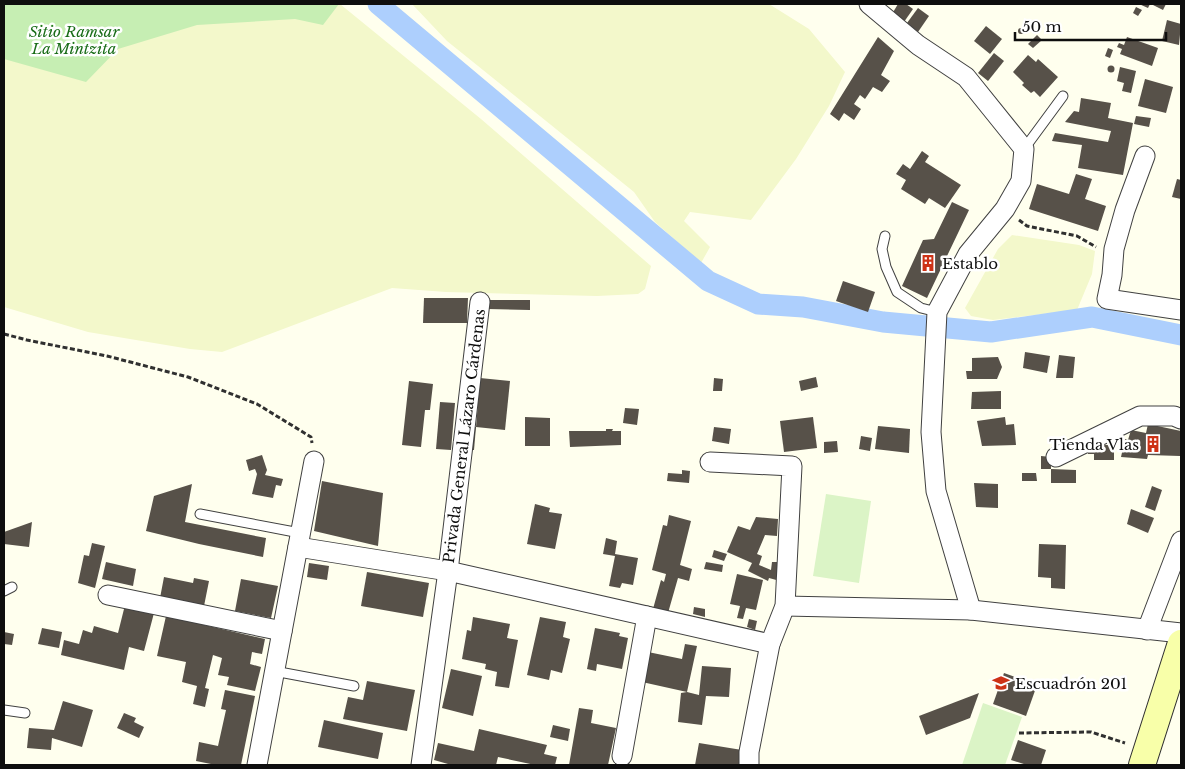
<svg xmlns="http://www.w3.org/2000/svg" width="1185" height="769" font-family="'Libre Baskerville',serif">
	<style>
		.farmland { fill: #f3f8cb }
		.green { fill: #c6eeb3 }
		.pitch { fill: #dbf4c6 }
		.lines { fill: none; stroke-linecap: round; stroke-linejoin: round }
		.canal { stroke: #adcffd; stroke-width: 21 }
		.building { fill: #575149 }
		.service-casing { stroke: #414141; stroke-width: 11 }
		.minor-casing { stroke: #414141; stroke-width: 21 }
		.secondary-casing { stroke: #303030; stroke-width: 28 }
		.path { stroke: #303030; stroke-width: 3; stroke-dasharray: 5 2.5; stroke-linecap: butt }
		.service { stroke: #fff; stroke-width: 9 }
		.minor { stroke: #fff; stroke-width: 19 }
		.secondary { stroke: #f8ffa9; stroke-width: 26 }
		.labels { text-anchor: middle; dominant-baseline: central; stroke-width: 5; stroke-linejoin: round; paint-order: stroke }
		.park-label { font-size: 15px; font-style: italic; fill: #186c17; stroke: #fff }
		.poi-label { font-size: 15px; fill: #0e0e0e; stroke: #fff; text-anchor: start }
		.street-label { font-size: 15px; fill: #0e0e0e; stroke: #fff }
	</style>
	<rect width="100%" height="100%" fill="#ffe"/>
	<!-- farmland -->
	<g class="farmland">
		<path d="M4,4h336l141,115 170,147 -6,23 -7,5 -41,2 -151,-4 -54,-4 -170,64 -32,-3 -102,-17 -84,-25z"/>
		<path d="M412,4h357l40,25 36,43 -16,34 -33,53 -45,61 -61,-8 -6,9 26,26 -9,16 -46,-41 -21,-30 -187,-151z"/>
		<path d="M1012,235l67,10 16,6 -3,23 -15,36 -84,10 -22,-4 -6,-8 33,-59z"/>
	</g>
	<!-- green -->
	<path class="green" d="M4,4h335l-16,21 -28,-6 -98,6 -79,24 -32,33 -82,-23z"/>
	<!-- pitch -->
	<g class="pitch">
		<path d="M826,494l45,7 -12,82 -46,-7z"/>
		<path d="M983,703l39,14 -17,48h-43z"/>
	</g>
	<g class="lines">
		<!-- canal -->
		<path class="canal" d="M378,4l330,277 50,23 45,3 80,15 108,10 101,-15 89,18"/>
	</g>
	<!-- building -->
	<g class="building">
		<path d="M898,4h8l7,5 -9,13 -12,-8z"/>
		<path d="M1139,4h11l-2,4z"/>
		<path d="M1151,4h15l-3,6z"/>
		<path d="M1136,7l6,3 -4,6 -5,-3z"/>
		<path d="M918,8l11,8 -11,16 -11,-9z"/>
		<path d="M1167,20l14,4 -2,21 -17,-4z"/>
		<path d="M986,26l16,13 -12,15 -16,-13z"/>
		<circle cx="1021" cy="31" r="3"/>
		<path d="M1037,35l5,5 -9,8 -5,-4z"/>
		<path d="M878,37l16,14 -13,24 9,6 -8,11 -9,-5 -8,12 -5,-4 -6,9 7,5 -7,11 -10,-7 -5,8 -9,-7z"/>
		<path d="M1127,37l31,11 -6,18 -32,-12 2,-5 -5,-2 2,-4 5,2z"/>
		<path d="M1108,48l5,2 -3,8 -5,-2z"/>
		<path d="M994,53l10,8 -16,20 -10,-8z"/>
		<path d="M1028,55l8,7 2,-3 20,18 -18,20 -6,-6 -3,2 -9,-8 2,-2 -11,-11z"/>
		<circle cx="1111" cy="69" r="3.5"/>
		<path d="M1120,67l16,4 -5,22 -9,-2 2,-8 -7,-2z"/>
		<path d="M1145,79l28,8 -7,26 -28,-7z"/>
		<path d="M1081,98l30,5 -3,15 25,5 -10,52 -45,-7 4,-23 -30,-4 3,-8 53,9 3,-11 -46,-9 9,-11 5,1z"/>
		<path d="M1136,116l15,2 -2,9 -15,-3z"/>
		<path d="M922,151l7,5 -4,6 36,23 -16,23 -16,-10 -4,6 -24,-15 5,-9 -10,-6 7,-10 7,5z"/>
		<path d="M1076,174l16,5 -7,20 21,7 -8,25 -69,-22 8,-25 32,10z"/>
		<path d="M1177,179l4,1v19l-9,-2z"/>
		<path d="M952,202l17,8 -42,88 -25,-12 21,-46 11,-1z"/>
		<path d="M843,281l32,11 -7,20 -32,-11z"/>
		<path d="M424,298h44l-1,25h-44z"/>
		<path d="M488,300h42v10l-42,-1z"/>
		<path d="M1025,352l25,4 -3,17 -24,-5z"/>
		<path d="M1059,355l16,2 -2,21h-17z"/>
		<path d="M998,357l4,10 -5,12h-30l-1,-8h6v-13z"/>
		<path d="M816,377l2,10 -17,4 -2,-10z"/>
		<path d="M480,378l30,3 -5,49 -29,-3z"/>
		<path d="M714,378l9,1 -1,12h-9z"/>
		<path d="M409,381l24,3 -3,26h-5l-4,37 -19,-2z"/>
		<path d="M1001,391v18h-30l1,-17z"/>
		<path d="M440,402l15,1 -4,47 -15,-1z"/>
		<path d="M625,408l14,1 -2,16 -14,-2z"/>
		<path d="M525,417l25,1v28h-25z"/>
		<path d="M813,417l4,31 -33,4 -4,-31z"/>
		<path d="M1005,417l1,8 8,-1 2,21 -34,1 -5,-25z"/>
		<path d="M1148,424l33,7 -1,25 -32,-1 -1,4 -26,-2 4,-18 3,1 3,-10 15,3z"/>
		<path d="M878,426l32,3 -1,24 -34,-4z"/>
		<path d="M471,427h5l-2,23h-6z"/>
		<path d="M714,427l17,2 -2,15 -17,-3z"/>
		<path d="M606,429h7l-1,2h9v14l-51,2 -1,-16h37z"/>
		<path d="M861,436l11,2 -2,13 -11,-2z"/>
		<path d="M837,441l1,11 -14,1v-11z"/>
		<path d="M1088,445h26v15h-20v-6h-6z"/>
		<path d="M262,455l5,15 -2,5 18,4 -2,7 -5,-1 -3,13 -21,-4 5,-20 -2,-5 -6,2 -3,-11z"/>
		<path d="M1041,456l10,1v12h-10z"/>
		<path d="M1051,469l25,1v13h-25z"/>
		<path d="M682,470l8,1 -1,12 -22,-2 1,-8 14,1z"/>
		<path d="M1022,473h14l1,8h-15z"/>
		<path d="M322,481l61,12 -5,53 -64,-15z"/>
		<path d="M974,483l24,1v24l-22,-1z"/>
		<path d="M192,484l-7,38 81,16 -3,19 -64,-13 -53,-13 8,-35z"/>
		<path d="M1152,486l10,4 -7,21 -10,-4z"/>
		<path d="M535,504l15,4 -1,4 13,2 -7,35 -28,-5z"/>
		<path d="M1131,509l23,9 -6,15 -21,-9z"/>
		<path d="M669,515l22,6 -11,44 12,4 -3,12 -11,-3 -10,35 -15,-4 8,-29 3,2 2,-8 -14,-4 11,-45 4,1z"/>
		<path d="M756,517l22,2 -1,17 -12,-1 -8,19 5,2 -3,9 12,5 1,-8h8v19l-11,-3 -1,3 -20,-10 4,-8 -25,-11 11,-26 12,4z"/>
		<path d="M32,522l-3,25 -25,-3v-12z"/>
		<path d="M606,538l11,3 -2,13 23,4 -5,27 -11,-2 -2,5 -11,-2 6,-30 -12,-2z"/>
		<path d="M92,543l13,3 -10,42 -17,-5 6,-28 5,1z"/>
		<path d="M1039,544l27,1 -1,44 -14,-1v-10l-13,-1z"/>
		<path d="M714,550l13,4 -3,7 -12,-4z"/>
		<path d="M106,562l30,7 -3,17 -31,-7z"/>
		<path d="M706,562l17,3 -1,7 -18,-3z"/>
		<path d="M309,563l20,3 -2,14 -20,-3z"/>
		<path d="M367,572l62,11 -6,34 -62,-11z"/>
		<path d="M737,574l26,6 -7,30 -10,-2 -3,11 -6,-1 3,-12 -10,-2z"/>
		<path d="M164,577l29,6 1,-5 15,3 -5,25 -44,-8z"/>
		<path d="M241,579l37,7 -7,32 -36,-7z"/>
		<path d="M125,605l29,8 -10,38 -15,-4 -5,23 -63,-15 3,-15 15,4 4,-14 9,3 2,-7 24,7z"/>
		<path d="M694,607l11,2v8l-12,-3z"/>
		<path d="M166,616l99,23 -3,15 -10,-2 -2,12 11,3 -6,24 -28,-6 2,-8 -11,-2 4,-17 -9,-3 -8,33 4,1 -4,18 -12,-3 4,-18 -15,-4 4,-20 -29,-6z"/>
		<path d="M473,617l37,7 -3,14 11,2 -9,48 -14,-2 2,-14 -12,-3 1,-5 -24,-5 5,-29 4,1z"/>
		<path d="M540,617l26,5 -3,15 7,2 -8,34 -11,-3 -2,10 -22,-5z"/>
		<path d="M749,619l8,2 -2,9 -8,-3z"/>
		<path d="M42,628l20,4 -3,16 -21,-4z"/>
		<path d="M595,628l25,5 -1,3 9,2 -6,31 -25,-5 -1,7 -9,-2z"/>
		<path d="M4,632l10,2 -2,11 -8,-1z"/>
		<path d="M685,644l12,2 -10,46 12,3 3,-29 29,2 -2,29 -23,-1 -4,29 -24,-3 3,-29 6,-1 -45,-10 6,-30 34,7z"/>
		<path d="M451,669l31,7 -9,40 -31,-8z"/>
		<path d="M1004,673l33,12 -11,31 -33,-12z"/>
		<path d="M367,681l48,9 -8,41 -64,-12 5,-22 15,3z"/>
		<path d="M225,690l30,6 -14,69h-25l-20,-4 3,-19 19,4 8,-36 -5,-1z"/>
		<path d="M979,693l-9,25 -44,17 -7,-19z"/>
		<path d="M63,701l30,9 -11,37 -30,-9 -1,12 -24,-2 2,-20 25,2z"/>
		<path d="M579,708l14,2 -2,13 25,5 -8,37h-39z"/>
		<path d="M124,713l12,5 -2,4 10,5 -5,11 -22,-10z"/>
		<path d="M324,720l59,13 -5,26 -60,-12z"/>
		<path d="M553,725l17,4 -2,12 -18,-4z"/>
		<path d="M479,729l68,16 -3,9 13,3 -2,8h-20l-37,-8 -2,8h-48v-1l-14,-4 4,-17 36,8z"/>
		<path d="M1018,740l28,10 -5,15h-14l-16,-5z"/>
		<path d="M699,743l43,7 -2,15h-45z"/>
	</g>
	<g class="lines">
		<!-- service casing -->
		<g class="service-casing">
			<g id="service">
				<path d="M1024,149l39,-53"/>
				<path d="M885,236l-3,13 4,18 11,25 24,16 16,4"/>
				<path d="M200,514l100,19"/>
				<path d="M4,591l8,-4"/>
				<path d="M274,671l80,15"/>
				<path d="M4,710l21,3"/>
			</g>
		</g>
		<!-- minor casing -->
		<g class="minor-casing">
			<g id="minor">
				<path d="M869,4l49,41 48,32 58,72 -3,32 -16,28 -37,45 -31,58 -6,120 5,59 35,119"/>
				<path d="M1145,156l-20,54 -11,39 -2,26 -5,24 74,11"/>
				<path d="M1056,457l84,-41h34l7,3"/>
				<path d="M710,462l82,4 -7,140 -15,38 -21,108v13"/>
				<path d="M298,547l150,24 322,73"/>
				<path d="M108,595l174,36"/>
				<path d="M785,606l186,4 210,23"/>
				<path d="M1147,630l34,-89"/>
				<path d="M622,756l25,-140"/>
				<path d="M257,765l57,-304"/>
				<path d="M421,765l27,-194 32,-269"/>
			</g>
		</g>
		<!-- secondary casing -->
		<g class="secondary-casing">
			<path id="secondary" d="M1142,765l39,-122"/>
		</g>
		<!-- path -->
		<g class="path">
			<path d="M1019,220l8,6 50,10 19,11"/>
			<path d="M4,334l23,6 80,16 81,21 69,27 54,33 1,6"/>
			<path d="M1019,733l72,-1 34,11"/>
		</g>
		<!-- service -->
		<use href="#service" class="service"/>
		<!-- minor -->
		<use href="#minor" class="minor"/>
		<!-- secondary -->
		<use href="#secondary" class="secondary"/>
	</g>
	<!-- icons -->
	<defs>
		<g id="building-bare" transform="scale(1.35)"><path d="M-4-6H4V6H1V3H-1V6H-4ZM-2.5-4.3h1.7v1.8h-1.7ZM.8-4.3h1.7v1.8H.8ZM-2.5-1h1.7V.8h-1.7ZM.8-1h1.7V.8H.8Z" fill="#cd3216" stroke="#fff" stroke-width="2.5" paint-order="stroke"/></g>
		<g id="school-bare" transform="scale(1.35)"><path d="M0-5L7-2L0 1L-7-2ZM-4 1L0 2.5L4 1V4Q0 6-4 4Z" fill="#cd3216" stroke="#fff" stroke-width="2.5" paint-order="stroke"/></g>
	</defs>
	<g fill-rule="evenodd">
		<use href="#building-bare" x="928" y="263"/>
		<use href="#building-bare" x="1153" y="444"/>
		<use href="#school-bare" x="1001" y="683"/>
	</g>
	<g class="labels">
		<!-- park labels -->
		<g class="park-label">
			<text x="74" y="31">Sitio Ramsar<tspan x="74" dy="17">La Mintzita</tspan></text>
		</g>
		<!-- poi labels -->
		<g class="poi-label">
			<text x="942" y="263">Establo</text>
			<text x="1139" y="444" text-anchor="end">Tienda Vlas</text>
			<text x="1015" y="683">Escuadrón 201</text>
		</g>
		<!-- street labels -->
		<g class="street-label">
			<text transform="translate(464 436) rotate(-83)">Privada General Lázaro Cárdenas</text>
		</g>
	</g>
	<!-- border -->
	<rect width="1185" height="769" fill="none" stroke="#0e0e0e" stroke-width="10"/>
	<!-- scale -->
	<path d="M1015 32v8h151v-8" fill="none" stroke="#0e0e0e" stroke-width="2.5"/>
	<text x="1022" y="32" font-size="15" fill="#0e0e0e" stroke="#ffffff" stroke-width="4" paint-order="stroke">50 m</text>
</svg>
